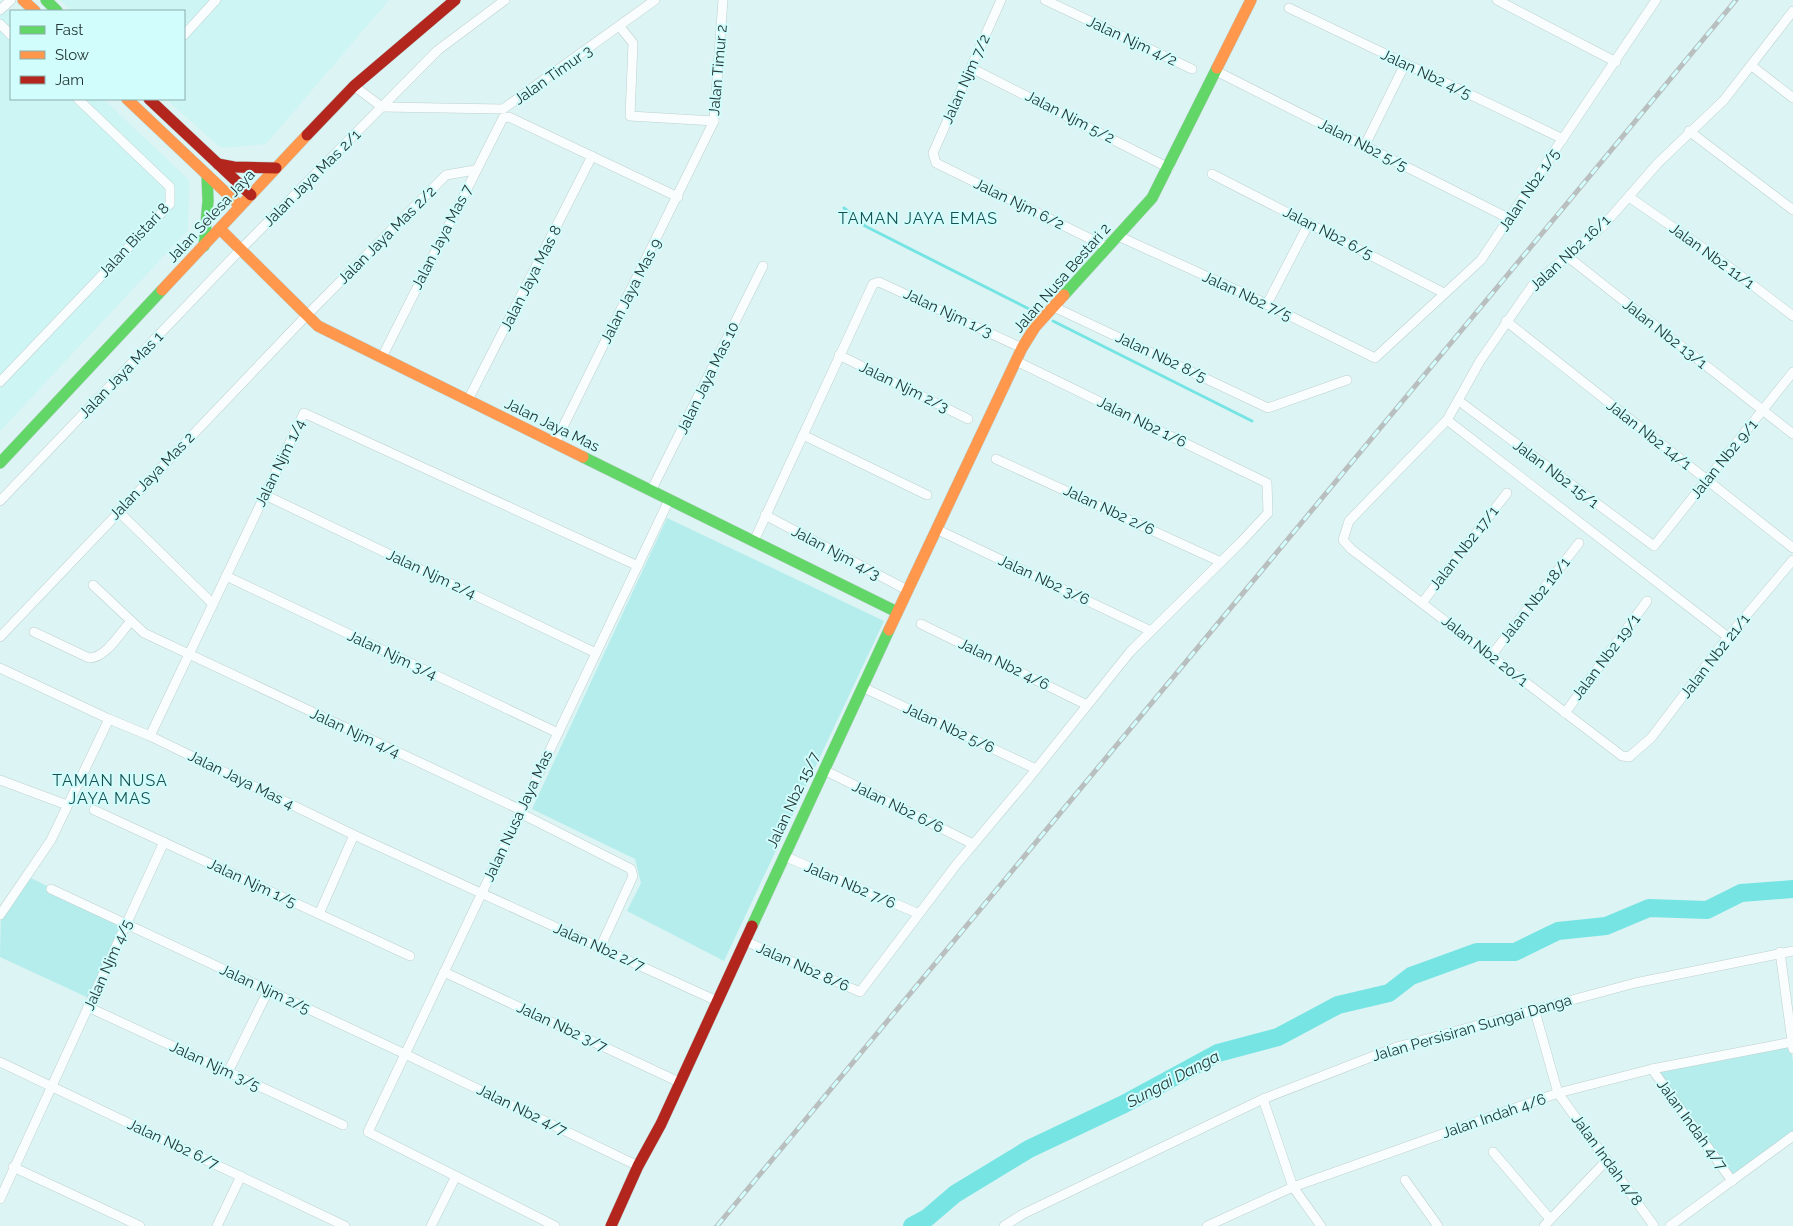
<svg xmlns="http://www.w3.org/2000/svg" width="1793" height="1226" font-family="Raleway,sans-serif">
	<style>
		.built { fill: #ccf5f4 }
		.green { fill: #b4edec }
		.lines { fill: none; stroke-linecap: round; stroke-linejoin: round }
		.stream { stroke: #77e4e4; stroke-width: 3 }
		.river { stroke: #77e4e4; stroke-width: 18 }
		.street-casing { stroke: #bdd1d0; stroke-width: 10 }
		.fast-casing { stroke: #bdd1d0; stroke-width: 12 }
		.slow-casing { stroke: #bdd1d0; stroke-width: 12 }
		.jam-casing { stroke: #bdd1d0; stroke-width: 12 }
		.street { stroke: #fafdfd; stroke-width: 9 }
		.fast { stroke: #63d668; stroke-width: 11 }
		.slow { stroke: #ff974d; stroke-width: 11 }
		.jam { stroke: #b3261e; stroke-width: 11 }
		.rail-casing { stroke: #b9bebe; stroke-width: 5 }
		.rail { stroke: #d1fefd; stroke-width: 3; stroke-dasharray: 9; stroke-linecap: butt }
		.labels { text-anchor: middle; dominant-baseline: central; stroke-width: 4; stroke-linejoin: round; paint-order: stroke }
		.street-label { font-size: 15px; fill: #243635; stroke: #d1fefd }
		.neighbourhood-label { font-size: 16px; letter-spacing: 1px; fill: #145151; stroke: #d1fefd }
		.water-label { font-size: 16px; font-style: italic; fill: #263e3e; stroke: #d1fefd }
	</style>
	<rect width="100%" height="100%" fill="#dcf4f3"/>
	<!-- built -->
	<g class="built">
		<path d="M60,0h329l-123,144 -45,4 -55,-49h18v-88h-112z"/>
		<path d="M0,2l11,10v87h92l86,81 -1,50 -188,201z"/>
	</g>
	<!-- green -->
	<g class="green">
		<path d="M667,518l217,103 -160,340 -97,-50 14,-28 -6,-24 -103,-50z"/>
		<path d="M27,876l101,50 -35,74 -93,-43 1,-47z"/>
		<path d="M1790,1042l3,20v73l-61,42 -76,-106z"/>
	</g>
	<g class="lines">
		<!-- stream -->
		<g class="stream">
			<path d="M844,208l21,18 172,87"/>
			<path d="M1053,321l199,100"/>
		</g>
		<!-- river -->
		<path class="river" d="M912,1226l15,-8 28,-24 74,-45 95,-45 94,-51 60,-16 60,-32 51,-12 22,-17 66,-24h38l43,-21 48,-5 43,-18 58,2 34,-17 52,-4"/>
		<!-- street casing -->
		<g class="street-casing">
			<g id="street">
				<path d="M1001,0l-68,153 3,10 171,84"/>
				<path d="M1045,0l147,69"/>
				<path d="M1497,0l119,62"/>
				<path d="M1289,8l274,131"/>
				<path d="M0,10l11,-10"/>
				<path d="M1793,11l-69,89 -66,63 -55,63 -71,60 -52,75 -33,59 -98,101 -6,19 8,9 271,207 7,1 22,-19 77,-101 65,-77"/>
				<path d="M0,24l11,11"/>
				<path d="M620,27l13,16 -3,73 84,5"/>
				<path d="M184,35l32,-35"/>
				<path d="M1752,66l41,32"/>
				<path d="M971,68l198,100"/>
				<path d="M1216,71l294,148"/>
				<path d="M354,86l28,21 121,2 152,-109"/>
				<path d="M1689,131l104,79"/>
				<path d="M1365,145l40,-81"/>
				<path d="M1212,174l232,119"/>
				<path d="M1629,197l87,60 77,59"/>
				<path d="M1118,236l134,61 123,61 106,-98 175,-260"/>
				<path d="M1568,257l225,177"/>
				<path d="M1267,304l42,-81"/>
				<path d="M1054,307l214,101 79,-28"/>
				<path d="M1506,321l287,227"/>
				<path d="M839,355l129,64"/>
				<path d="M382,357l121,-239 6,-1 169,80"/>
				<path d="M0,382l170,-178v-17l-92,-88"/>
				<path d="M468,400l124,-244"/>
				<path d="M1459,401l195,145 139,-174"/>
				<path d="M1447,420l281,217"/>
				<path d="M803,435l124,60"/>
				<path d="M555,443l159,-322 9,-121"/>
				<path d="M996,459l225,103"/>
				<path d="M651,491l112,-225"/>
				<path d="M265,495l331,158"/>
				<path d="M0,501l241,-252 197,-199 67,-50"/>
				<path d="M118,511l95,93"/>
				<path d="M765,515l142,75"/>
				<path d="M936,529l215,102"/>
				<path d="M754,541l119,-257 6,-2 143,66"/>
				<path d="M226,576l332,157"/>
				<path d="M93,585l51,48 377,177"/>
				<path d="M1422,603l85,-110"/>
				<path d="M921,624l166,81"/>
				<path d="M34,632l55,26c17,0 31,-25 42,-37"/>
				<path d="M0,637l306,-321 140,-141 29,-5"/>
				<path d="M1491,656l88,-113"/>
				<path d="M0,668l109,51 41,17 204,99 363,166"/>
				<path d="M862,687l174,82"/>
				<path d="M1565,713l82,-112"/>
				<path d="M150,736l154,-323 334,153"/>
				<path d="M824,770l149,74"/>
				<path d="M0,780l67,25"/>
				<path d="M94,810l316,146"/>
				<path d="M520,813l111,56 2,7 -33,72"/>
				<path d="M784,856l133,57"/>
				<path d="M51,889l354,165 233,112"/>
				<path d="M319,914l35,-79"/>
				<path d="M0,915l51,-75 58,-121"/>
				<path d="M745,941l115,51 96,-127 73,-87 101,-126 112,-111 26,-28 -1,-30 -251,-122"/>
				<path d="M1780,952l13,97"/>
				<path d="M444,972l235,110"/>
				<path d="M88,1007l255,118"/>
				<path d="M1534,1008l24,85 96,133"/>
				<path d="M0,1062l345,164"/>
				<path d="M1652,1069l80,112"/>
				<path d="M228,1072l40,-81"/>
				<path d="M1263,1099l30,88 28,39"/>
				<path d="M1493,1152l57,67"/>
				<path d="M13,1167l127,59"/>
				<path d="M1405,1180l33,46"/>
				<path d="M0,1199l164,-357"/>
				<path d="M217,1226l24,-50"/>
				<path d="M431,1226l25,-50"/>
				<path d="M555,1226l-187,-94 301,-632"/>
				<path d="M1004,1226l19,-12 240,-115 134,-52 238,-64 158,-32"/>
				<path d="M1207,1226l86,-39 265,-94 94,-24 140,-27"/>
				<path d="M1544,1226l63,-66"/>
				<path d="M1670,1226l123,-90"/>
			</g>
		</g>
		<!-- fast casing -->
		<g class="fast-casing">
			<g id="fast">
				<path d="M46,0l11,11"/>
				<path d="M204,246l4,-45 -1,-26"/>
				<path d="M1064,295l88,-97 65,-130"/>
				<path d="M583,457l314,155"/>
				<path d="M0,463l162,-173"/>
				<path d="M752,926l137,-296"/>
			</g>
		</g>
		<!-- slow casing -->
		<g class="slow-casing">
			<g id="slow">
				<path d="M23,0l12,11"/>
				<path d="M1217,68l34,-68"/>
				<path d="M127,99l113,107"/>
				<path d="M220,229l98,97 265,131"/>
				<path d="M162,290l145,-155"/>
				<path d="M889,630l133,-282 13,-21 29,-32"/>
			</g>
		</g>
		<!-- jam casing -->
		<g class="jam-casing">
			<g id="jam">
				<path d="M149,99l102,96"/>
				<path d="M307,135l47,-49 101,-86"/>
				<path d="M218,164l16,3 42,1"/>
				<path d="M611,1226l27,-60 23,-42 91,-198"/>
			</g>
		</g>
		<!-- street -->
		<use href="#street" class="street"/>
		<!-- fast -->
		<use href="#fast" class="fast"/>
		<!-- slow -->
		<use href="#slow" class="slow"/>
		<!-- jam -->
		<use href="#jam" class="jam"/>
		<!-- rail casing -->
		<g class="rail-casing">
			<path id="rail" d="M717,1226l1019,-1226"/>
		</g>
		<!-- rail -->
		<use href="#rail" class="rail"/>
	</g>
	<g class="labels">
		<!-- street labels -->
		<g class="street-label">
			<text transform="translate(1132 41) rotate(25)">Jalan Njm 4/2</text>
			<text transform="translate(718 70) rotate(-85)">Jalan Timur 2</text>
			<text transform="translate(1426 74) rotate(25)">Jalan Nb2 4/5</text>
			<text transform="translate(553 75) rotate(-35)">Jalan Timur 3</text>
			<text transform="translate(966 79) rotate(-66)">Jalan Njm 7/2</text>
			<text transform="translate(1070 117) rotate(27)">Jalan Njm 5/2</text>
			<text transform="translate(1363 145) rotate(27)">Jalan Nb2 5/5</text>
			<text transform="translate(312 178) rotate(-45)">Jalan Jaya Mas 2/1</text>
			<text transform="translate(1529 190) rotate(-56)">Jalan Nb2 1/5</text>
			<text transform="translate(1019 204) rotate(26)">Jalan Njm 6/2</text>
			<text transform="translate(211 216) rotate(-47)">Jalan Selesa Jaya</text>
			<text transform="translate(1328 233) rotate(27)">Jalan Nb2 6/5</text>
			<text transform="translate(387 235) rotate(-45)">Jalan Jaya Mas 2/2</text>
			<text transform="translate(442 237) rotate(-63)">Jalan Jaya Mas 7</text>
			<text transform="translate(134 240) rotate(-47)">Jalan Bistari 8</text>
			<text transform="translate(1570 253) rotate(-43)">Jalan Nb2 16/1</text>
			<text transform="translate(1712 256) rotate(36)">Jalan Nb2 11/1</text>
			<text transform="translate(531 278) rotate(-63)">Jalan Jaya Mas 8</text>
			<text transform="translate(1062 278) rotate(-49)">Jalan Nusa Bestari 2</text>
			<text transform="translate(631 291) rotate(-63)">Jalan Jaya Mas 9</text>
			<text transform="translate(1247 296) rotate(25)">Jalan Nb2 7/5</text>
			<text transform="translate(948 313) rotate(25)">Jalan Njm 1/3</text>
			<text transform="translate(1665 334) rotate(38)">Jalan Nb2 13/1</text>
			<text transform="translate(1161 357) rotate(25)">Jalan Nb2 8/5</text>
			<text transform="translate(121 375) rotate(-46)">Jalan Jaya Mas 1</text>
			<text transform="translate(708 378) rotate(-64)">Jalan Jaya Mas 10</text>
			<text transform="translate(904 387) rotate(26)">Jalan Njm 2/3</text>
			<text transform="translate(1142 422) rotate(26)">Jalan Nb2 1/6</text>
			<text transform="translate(552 425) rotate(26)">Jalan Jaya Mas</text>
			<text transform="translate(1649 435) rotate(38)">Jalan Nb2 14/1</text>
			<text transform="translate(1724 459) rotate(-51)">Jalan Nb2 9/1</text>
			<text transform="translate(280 463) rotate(-64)">Jalan Njm 1/4</text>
			<text transform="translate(1556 474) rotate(37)">Jalan Nb2 15/1</text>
			<text transform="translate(152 476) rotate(-46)">Jalan Jaya Mas 2</text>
			<text transform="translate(1109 510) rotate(25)">Jalan Nb2 2/6</text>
			<text transform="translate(1464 548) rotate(-52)">Jalan Nb2 17/1</text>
			<text transform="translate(836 553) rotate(28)">Jalan Njm 4/3</text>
			<text transform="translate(431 574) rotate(25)">Jalan Njm 2/4</text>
			<text transform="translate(1044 580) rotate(25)">Jalan Nb2 3/6</text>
			<text transform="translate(1535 600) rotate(-52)">Jalan Nb2 18/1</text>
			<text transform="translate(1485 651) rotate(38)">Jalan Nb2 20/1</text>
			<text transform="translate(392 655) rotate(25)">Jalan Njm 3/4</text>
			<text transform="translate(1715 656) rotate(-52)">Jalan Nb2 21/1</text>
			<text transform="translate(1606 657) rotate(-53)">Jalan Nb2 19/1</text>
			<text transform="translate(1004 664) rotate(26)">Jalan Nb2 4/6</text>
			<text transform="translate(949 728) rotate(25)">Jalan Nb2 5/6</text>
			<text transform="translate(355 733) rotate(25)">Jalan Njm 4/4</text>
			<text transform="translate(241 780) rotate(26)">Jalan Jaya Mas 4</text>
			<text transform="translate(793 800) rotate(-65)">Jalan Nb2 15/7</text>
			<text transform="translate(898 807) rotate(26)">Jalan Nb2 6/6</text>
			<text transform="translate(518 816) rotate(-65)">Jalan Nusa Jaya Mas</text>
			<text transform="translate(252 883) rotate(25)">Jalan Njm 1/5</text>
			<text transform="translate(850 885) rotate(23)">Jalan Nb2 7/6</text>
			<text transform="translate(599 947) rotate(24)">Jalan Nb2 2/7</text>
			<text transform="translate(108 965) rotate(-66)">Jalan Njm 4/5</text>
			<text transform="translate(803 967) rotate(24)">Jalan Nb2 8/6</text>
			<text transform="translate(265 989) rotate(25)">Jalan Njm 2/5</text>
			<text transform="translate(562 1027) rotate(25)">Jalan Nb2 3/7</text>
			<text transform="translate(1472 1028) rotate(-16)">Jalan Persisiran Sungai Danga</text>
			<text transform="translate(215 1066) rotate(25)">Jalan Njm 3/5</text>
			<text transform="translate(522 1110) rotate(26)">Jalan Nb2 4/7</text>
			<text transform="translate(1494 1116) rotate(-19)">Jalan Indah 4/6</text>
			<text transform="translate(1692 1125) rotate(54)">Jalan Indah 4/7</text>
			<text transform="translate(173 1144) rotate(25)">Jalan Nb2 6/7</text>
			<text transform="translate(1607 1160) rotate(54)">Jalan Indah 4/8</text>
		</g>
		<!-- neighbourhood labels -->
		<g class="neighbourhood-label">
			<text x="918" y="218">TAMAN JAYA EMAS</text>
			<text x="110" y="780">TAMAN NUSA<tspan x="110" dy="18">JAYA MAS</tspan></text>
		</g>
		<!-- water labels -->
		<g class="water-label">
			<text transform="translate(1173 1079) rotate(-28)">Sungai Danga</text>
		</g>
	</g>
	<!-- legend -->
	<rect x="10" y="10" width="175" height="90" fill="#d1fefd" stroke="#8caead"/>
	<rect x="20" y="26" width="25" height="8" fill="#63d668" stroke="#8caead"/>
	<text x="55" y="35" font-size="15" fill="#243635">Fast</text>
	<rect x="20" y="51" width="25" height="8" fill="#ff974d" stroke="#8caead"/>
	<text x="55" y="60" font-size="15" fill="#243635">Slow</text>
	<rect x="20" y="76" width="25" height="8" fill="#b3261e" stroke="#8caead"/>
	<text x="55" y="85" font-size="15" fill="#243635">Jam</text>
</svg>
